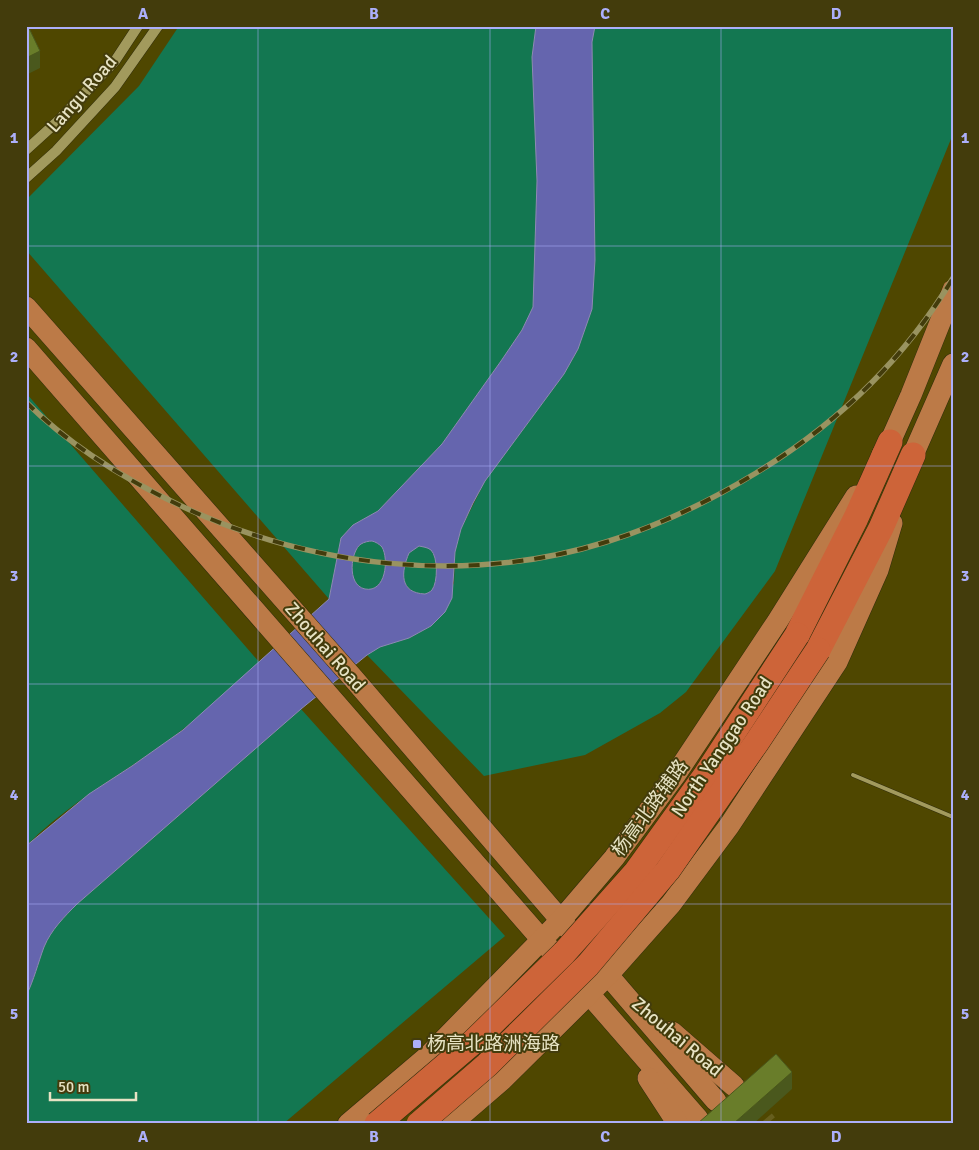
<svg xmlns="http://www.w3.org/2000/svg" width="979" height="1150" font-family="Signika,'Noto Sans SC',sans-serif">
	<style>
		.green { fill: #137751 }
		.water { fill: #6565ae; stroke: #8c8bb5; fill-rule: evenodd }
		.lines { fill: none; stroke-linecap: round; stroke-linejoin: round }
		.primary-tunnel { stroke: #665e1d; stroke-width: 21; stroke-dasharray: 21 11; stroke-linecap: butt }
		.lane-casing { stroke: #312d0c; stroke-width: 5 }
		.secondary-casing { stroke: #312d0c; stroke-width: 11 }
		.primary-casing { stroke: #312d0c; stroke-width: 22 }
		.highway-casing { stroke: #312d0c; stroke-width: 26 }
		.lane { stroke: #a29a5d; stroke-width: 4 }
		.secondary { stroke: #a29a5d; stroke-width: 10 }
		.primary { stroke: #bc7a47; stroke-width: 21 }
		.highway { stroke: #cd6439; stroke-width: 25 }
		.rail-casing { stroke: #999360; stroke-width: 5.5 }
		.rail { stroke: #433c0c; stroke-width: 4; stroke-dasharray: 11; stroke-linecap: butt }
		.highway-bridge-casing { stroke: #312d0c; stroke-width: 26; stroke-linecap: butt }
		.highway-bridge { stroke: #cd6439; stroke-width: 25 }
		.shaded-wall { fill: #4a581d }
		.building { fill: #697d2a; stroke: #4a581d }
		.grid { fill: none; stroke: #acaffb; stroke-width: 1; stroke-opacity: 0.55 }
		.poi-dot { fill: #acaffb; stroke: #433c0c; stroke-width: 2 }
		.labels { text-anchor: middle; dominant-baseline: central; stroke-width: 4; stroke-linejoin: round; paint-order: stroke }
		.street-label { font-size: 19px; fill: #e7e3c4; stroke: #433c0c }
		.poi-label { font-size: 19px; fill: #e7e3c4; stroke: #433c0c; text-anchor: start }
		.neatline { fill: none; stroke: #acaffb; stroke-width: 2 }
		.grid-label { font-size: 16px; text-anchor: middle; font-weight: bold; fill: #acaffb }
	</style>
	<rect width="100%" height="100%" fill="#4f4700"/>
	<!-- green -->
	<g class="green">
		<path d="M179,26h357l-4,31 5,124 -4,126 -11,23 -21,31 -59,83 -64,67 -25,14 -12,13 -12,61 -303,-349v-50l113,-114z"/>
		<path d="M595,26h358v108l-178,437 -89,121 -26,21 -75,42 -101,21 -117,-121 12,-8 30,-9 22,-12 23,-43 1,-31 6,-23 24,-48 79,-107 14,-25 14,-40 3,-49 -3,-218z"/>
		<path d="M26,393l234,270c-26,22 -51,47 -78,67 -51,40 -110,69 -156,116z"/>
		<path d="M372,541c4,1 7,3 10,6 7,12 4,46 -17,42 -19,-4 -14,-39 -4,-45 3,-2 8,-3 11,-3z"/>
		<path d="M419,546c4,1 8,0 12,4 7,7 7,32 1,40 -2,2 -4,3 -7,4 -26,-1 -24,-22 -16,-41z"/>
		<path d="M301,709l204,227 -222,188h-257v-128c8,-16 12,-33 18,-49 7,-17 20,-30 33,-43z"/>
	</g>
	<!-- water -->
	<path class="water" d="M536,26h59l-3,16 3,218 -3,49 -14,40 -14,25 -79,107 -12,22 -12,26 -6,23 -3,46 -7,14 -14,14 -22,12 -29,9 -13,8 -66,54 -224,195c-13,13 -26,26 -33,43 -6,16 -10,33 -18,49v-150l63,-52 43,-28 51,-36 146,-131 12,-61 12,-13 25,-14 64,-67 59,-83 21,-31 11,-23 4,-126 -5,-124zM372,541c4,1 7,3 10,6 7,12 4,46 -17,42 -19,-4 -14,-39 -4,-45 3,-2 8,-3 11,-3zM419,546c4,1 8,1 12,4 7,7 7,32 1,40 -2,2 -4,3 -7,4 -26,-1 -24,-22 -16,-41z"/>
	<g class="lines">
		<!-- primary-tunnel -->
		<path class="primary-tunnel" d="M743,1096l24,28"/>
		<!-- lane casing -->
		<g class="lane-casing">
			<path id="lane" d="M853,775l100,42"/>
		</g>
		<!-- secondary casing -->
		<g class="secondary-casing">
			<g id="secondary">
				<path d="M26,150l33,-30 56,-59 23,-35"/>
				<path d="M26,178l30,-27 59,-64 43,-61"/>
			</g>
		</g>
		<!-- primary casing -->
		<g class="primary-casing">
			<g id="primary">
				<path d="M26,307l327,371 363,423"/>
				<path d="M26,348l672,771"/>
				<path d="M882,455l8,-13 21,-47 42,-105"/>
				<path d="M908,470l5,-15 40,-91"/>
				<path d="M672,1032l62,54"/>
				<path d="M648,1078l30,46"/>
				<path d="M348,1124l80,-68 133,-136 53,-62 62,-84 101,-152 79,-126"/>
				<path d="M451,1124l51,-44 106,-105 63,-71 58,-78 108,-164 41,-92 14,-47"/>
			</g>
		</g>
		<!-- highway casing -->
		<g class="highway-casing">
			<g id="highway">
				<path d="M797,635l59,-117 34,-76"/>
				<path d="M818,650l63,-122 32,-73"/>
			</g>
		</g>
		<!-- lane -->
		<use href="#lane" class="lane"/>
		<!-- secondary -->
		<use href="#secondary" class="secondary"/>
		<!-- primary -->
		<use href="#primary" class="primary"/>
		<!-- highway -->
		<use href="#highway" class="highway"/>
		<!-- rail casing -->
		<g class="rail-casing">
			<path id="rail" d="M26,402c43,43 97,76 151,102 131,63 288,82 429,38 52,-16 104,-41 150,-69 81,-49 148,-113 197,-195"/>
		</g>
		<!-- rail -->
		<use href="#rail" class="rail"/>
		<!-- highway-bridge casing -->
		<g class="highway-bridge-casing">
			<g id="highway-bridge">
				<path d="M377,1124l95,-81 92,-90 72,-81 69,-96 92,-141"/>
				<path d="M419,1124l68,-59 101,-100 80,-95 89,-128 61,-92"/>
			</g>
		</g>
		<!-- highway-bridge -->
		<use href="#highway-bridge" class="highway-bridge"/>
	</g>
	<!-- shaded-wall -->
	<g class="shaded-wall">
		<path d="M40,51v17l-14,7v-17z"/>
		<path d="M792,1072v17l-39,35h-20z"/>
	</g>
	<!-- building -->
	<g class="building">
		<path d="M26,26h2l12,25 -14,7z"/>
		<path d="M776,1054l16,18 -59,52h-36z"/>
	</g>
	<!-- grid -->
	<path class="grid" d="M258,26v1098M490,26v1098M721,26v1098M26,246h927M26,466h927M26,684h927M26,904h927"/>
	<!-- markers -->
	<rect class="poi-dot" x="412" y="1039" width="10" height="10" rx="2.5"/>
	<g class="labels">
		<!-- street labels -->
		<g class="street-label">
			<text transform="translate(82 94) rotate(-49)">Langu Road</text>
			<text transform="translate(325 647) rotate(49)">Zhouhai Road</text>
			<text transform="translate(722 747) rotate(-56)">North Yanggao Road</text>
			<text transform="translate(650 808) rotate(-54)">杨高北路辅路</text>
			<text transform="translate(677 1037) rotate(40)">Zhouhai Road</text>
		</g>
		<!-- poi labels -->
		<g class="poi-label">
			<text x="427" y="1044">杨高北路洲海路</text>
		</g>
	</g>
	<!-- border -->
	<rect width="979" height="1150" fill="none" stroke="#433c0c" stroke-width="55"/>
	<!-- scale -->
	<path d="M50 1092v8h86v-8" fill="none" stroke="#e7e3c4" stroke-width="2.5"/>
	<text x="58" y="1092" font-size="15" fill="#e7e3c4" stroke="#433c0c" stroke-width="4" paint-order="stroke">50 m</text>
	<rect x="28" y="28" width="924" height="1094" class="neatline"/>
	<g class="grid-label">
		<text x="143" y="19">A</text>
		<text x="374" y="19">B</text>
		<text x="605" y="19">C</text>
		<text x="836" y="19">D</text>
		<text x="14" y="143">1</text>
		<text x="965" y="143">1</text>
		<text x="14" y="362">2</text>
		<text x="965" y="362">2</text>
		<text x="14" y="581">3</text>
		<text x="965" y="581">3</text>
		<text x="14" y="800">4</text>
		<text x="965" y="800">4</text>
		<text x="14" y="1019">5</text>
		<text x="965" y="1019">5</text>
		<text x="143" y="1142">A</text>
		<text x="374" y="1142">B</text>
		<text x="605" y="1142">C</text>
		<text x="836" y="1142">D</text>
	</g>
</svg>
